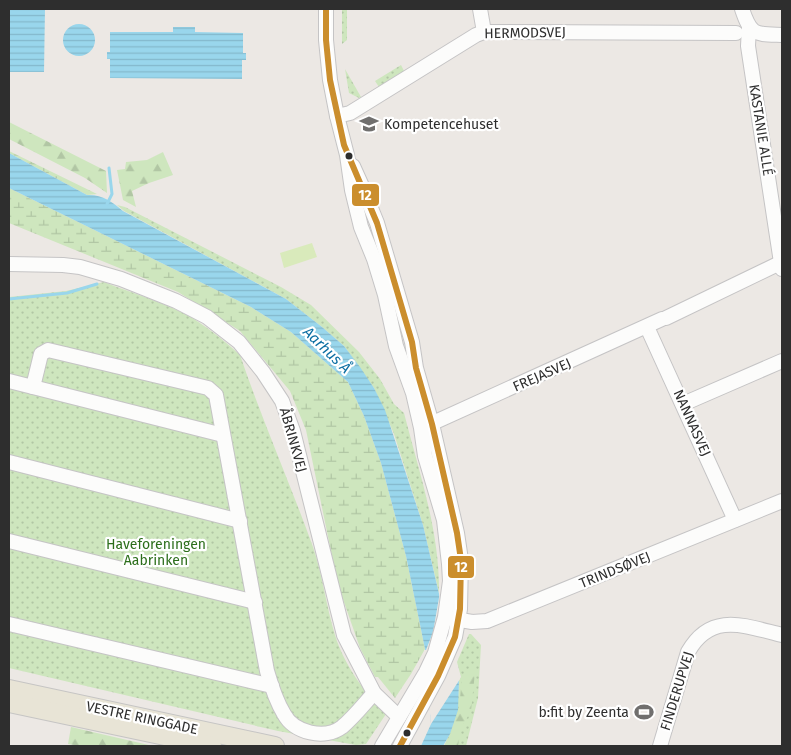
<svg xmlns="http://www.w3.org/2000/svg" width="791" height="755" font-family="'Fira Sans',sans-serif">
	<style>
		.green { fill: url(#green-dots) }
		.forest { fill: url(#forest-firs) }
		.wetland { fill: url(#wetland-marsh) }
		.pitch { fill: #d9eabb }
		.water { fill: url(#water-rules) }
		.pier { fill: #ece8e4 }
		.lines { fill: none; stroke-linecap: round; stroke-linejoin: round }
		.stream { stroke: #99d6ec; stroke-width: 3 }
		.minor-casing { stroke: #c5c4c5; stroke-width: 16 }
		.major-casing { stroke: #c6c5c4; stroke-width: 20 }
		.minor { stroke: #fcfcfb; stroke-width: 14 }
		.major { stroke: #e8e4d6; stroke-width: 18 }
		.bus-1-casing { stroke: #fff; stroke-width: 10 }
		.bus-1 { stroke: #cb8e2d; stroke-width: 6 }
		.bus-dot { fill: #2e2e2e; stroke: #fff; stroke-width: 2 }
		.labels { text-anchor: middle; dominant-baseline: central; stroke-width: 4.5; stroke-linejoin: round; paint-order: stroke }
		.street-label { font-size: 14px; fill: #2e2e2e; stroke: #fff }
		.poi-label { font-size: 14px; fill: #2e2e2e; stroke: #fff; text-anchor: start }
		.park-label { font-size: 14px; fill: #2c6e1b; stroke: #fff }
		.water-label { font-size: 15px; font-style: italic; fill: #0d6fa3; stroke: #fff }
		.line-badge { stroke: #fff; stroke-width: 2 }
		.badge-label { font-size: 14px; text-anchor: middle; font-weight: bold; fill: #fff }
	</style>
	<defs>
		<pattern id="green-dots" width="8" height="8" patternUnits="userSpaceOnUse" patternTransform="scale(1.25)"><rect width="8" height="8" fill="#cee6be"/><path d="M2 2h.1M6 6h.1" fill="none" stroke="#b1c6a4" stroke-width="1.8" stroke-linecap="round"/></pattern>
		<pattern id="forest-firs" width="22" height="20" patternUnits="userSpaceOnUse" patternTransform="scale(1.25)"><rect width="22" height="20" fill="#cee6be"/><path d="M5 1l3.5 6h-7zM16 11l3.5 6h-7z" fill="#b1c6a4"/></pattern>
		<pattern id="wetland-marsh" width="20" height="14" patternUnits="userSpaceOnUse" patternTransform="scale(1.25)"><rect width="20" height="14" fill="#cee6be"/><path d="M1 5h8M5 5V1M11 12h8M15 12V8" fill="none" stroke="#b1c6a4"/></pattern>
		<pattern id="water-rules" width="6" height="5" patternUnits="userSpaceOnUse" patternTransform="scale(1.25)"><rect width="6" height="5" fill="#99d6ec"/><path d="M0 2.5h6" fill="none" stroke="#84b8cb"/></pattern>
	</defs>
	<rect width="100%" height="100%" fill="#ece8e4"/>
	<!-- green -->
	<g class="green">
		<path d="M342,9h5v31l-5,4z"/>
		<path d="M401,65l3,6 -25,16 -4,-6z"/>
		<path d="M345,69l16,28 -2,1 -10,-5z"/>
		<path d="M117,205l8,2 156,80 30,18 48,47 21,27 14,25 10,9c15,59 36,119 35,180l-16,-68 -29,-91 -20,-46 -30,-42 -22,-19 -36,-28 -162,-88z"/>
		<path d="M104,282c30,12 63,21 90,37 17,11 32,23 46,36 22,65 50,128 73,192 10,29 13,59 22,88 10,32 29,56 51,79l-20,30 -10,1 -78,-14 -269,-63v-371l57,-6z"/>
		<path d="M469,634h2l10,11 -3,53 -12,48h-22c12,-24 14,-39 15,-66l2,-3 -4,-15z"/>
	</g>
	<!-- forest -->
	<g class="forest">
		<path d="M9,122l97,49 1,22 -22,-15 -76,-39z"/>
		<path d="M163,152l10,23 -24,8 -17,8 4,16 -13,-7 -6,-30 8,-1 1,-7 21,-2z"/>
		<path d="M468,669h5l2,3 -4,39 -10,17 -3,18h-12l13,-36 3,-33z"/>
		<path d="M71,727l82,19h-73l-12,-2z"/>
	</g>
	<!-- wetland -->
	<g class="wetland">
		<path d="M9,151l88,43 -10,1 -78,-42z"/>
		<path d="M9,188l242,119 40,25 57,50 16,34 17,47 25,93 19,93 -14,25 -16,24 -17,-21h-3l-15,-29 -22,-63 -32,-155 -16,-39 -50,-60 -62,-39 -169,-69z"/>
	</g>
	<!-- pitch -->
	<path class="pitch" d="M312,243l5,14 -33,11 -4,-15z"/>
	<!-- water -->
	<g class="water">
		<path d="M9,9h36l-1,63h-35z"/>
		<circle cx="79" cy="40" r="16"/>
		<path d="M173,27h22v5l48,1v20h3v7h-4v19l-132,-1v-19h-3v-7h3v-20h63z"/>
		<path d="M9,153l78,42c14,-1 26,7 36,16l163,88 36,28 22,19 16,21 14,21 11,22 38,115 36,155 -1,30 -8,24 -7,12h-22l10,-22 -6,-75 -19,-93 -25,-93 -17,-47 -16,-34 -57,-50 -40,-25 -242,-119z"/>
	</g>
	<!-- pier -->
	<path class="pier" d="M440,592l20,87 -29,45 -7,-74h2l7,-18z"/>
	<g class="lines">
		<!-- stream -->
		<g class="stream">
			<path d="M107,204l5,-10 -3,-26"/>
			<path d="M9,299l58,-6 30,-9"/>
		</g>
		<!-- minor casing -->
		<g class="minor-casing">
			<g id="minor">
				<path d="M326,9v31l4,40 7,36 10,39 5,35 9,37 13,32 11,36 11,51 17,47 8,35 4,28 19,64 5,44 1,17 -5,36 -10,36 -9,19 -44,74"/>
				<path d="M480,9l4,23"/>
				<path d="M742,9c9,27 13,25 40,26"/>
				<path d="M749,27l-1,19 34,223"/>
				<path d="M337,116l13,-3 126,-78 8,-3 252,1"/>
				<path d="M353,166l9,20 15,37 35,119 4,26 16,56 25,109 4,27 -1,49 -5,28 -17,39 -38,70"/>
				<path d="M9,264l54,1 17,2 41,12 55,22 31,16 32,25 24,30 19,29 11,30 51,204 30,58 25,24"/>
				<path d="M666,318l116,-56"/>
				<path d="M647,327l88,193"/>
				<path d="M9,381l214,54"/>
				<path d="M33,387l8,-33 7,-4 160,38 8,7 51,276c4,14 9,30 17,43 10,19 41,26 58,13 12,-10 22,-23 32,-34"/>
				<path d="M683,404l99,-43"/>
				<path d="M424,427l238,-108"/>
				<path d="M9,462l231,59"/>
				<path d="M9,541l246,61"/>
				<path d="M449,618l23,4 15,-1 295,-120"/>
				<path d="M9,624l263,62"/>
				<path d="M660,746l28,-94c23,-41 57,-26 94,-17"/>
			</g>
		</g>
		<!-- major casing -->
		<g class="major-casing">
			<g id="major">
				<path d="M9,689l266,57"/>
				<path d="M9,703l203,43"/>
			</g>
		</g>
		<!-- minor -->
		<use href="#minor" class="minor"/>
		<!-- major -->
		<use href="#major" class="major"/>
		<!-- bus-1 casing -->
		<g class="bus-1-casing">
			<path id="bus-1" d="M326,9v31l4,40 14,65 33,78 35,119 4,26 16,56 25,109 4,27 -1,49 -5,28 -17,39 -38,70"/>
		</g>
		<!-- bus-1 -->
		<use href="#bus-1" class="bus-1"/>
	</g>
	<!-- icons -->
	<defs>
		<g id="university-bare" transform="scale(1.5)"><path d="M0-5L7-2L0 1L-7-2ZM-4 1L0 2.5L4 1V4Q0 6-4 4Z" fill="#706f6e" stroke="#fff" stroke-width="2.5" paint-order="stroke"/></g>
		<g id="stadium-bare" transform="scale(1.5)"><path d="M0-5a6.5 5 0 1 0 0 10a6.5 5 0 1 0 0-10ZM-3.5-1.8h7v3.6h-7Z" fill="#706f6e" stroke="#fff" stroke-width="2.5" paint-order="stroke"/></g>
	</defs>
	<g fill-rule="evenodd">
		<use href="#university-bare" x="369" y="124"/>
		<use href="#stadium-bare" x="644" y="712"/>
	</g>
	<!-- markers -->
	<g class="bus-dot">
		<circle cx="349" cy="156" r="4.5"/>
		<circle cx="407" cy="733" r="4.5"/>
	</g>
	<g class="labels">
		<!-- street labels -->
		<g class="street-label">
			<text transform="translate(525 33) rotate(-1)">HERMODSVEJ</text>
			<text transform="translate(761 130) rotate(81)">KASTANIE ALLÉ</text>
			<text transform="translate(542 375) rotate(-24)">FREJASVEJ</text>
			<text transform="translate(692 423) rotate(66)">NANNASVEJ</text>
			<text transform="translate(293 440) rotate(74)">ÅBRINKVEJ</text>
			<text transform="translate(615 570) rotate(-22)">TRINDSØVEJ</text>
			<text transform="translate(677 691) rotate(-73)">FINDERUPVEJ</text>
			<text transform="translate(142 718) rotate(12)">VESTRE RINGGADE</text>
		</g>
		<!-- poi labels -->
		<g class="poi-label">
			<text x="384" y="124">Kompetencehuset</text>
			<text x="629" y="712" text-anchor="end">b:fit by Zeenta</text>
		</g>
		<!-- park labels -->
		<g class="park-label">
			<text x="156" y="544">Haveforeningen<tspan x="156" dy="16">Aabrinken</tspan></text>
		</g>
		<!-- water labels -->
		<g class="water-label">
			<text transform="translate(327 350) rotate(44)">Aarhus Å</text>
		</g>
	</g>
	<g class="line-badge">
		<rect x="351" y="183" width="29" height="24" rx="5" fill="#cb8e2d"/>
		<rect x="447" y="555" width="28" height="24" rx="5" fill="#cb8e2d"/>
	</g>
	<g class="badge-label">
		<text x="365" y="200">12</text>
		<text x="461" y="572">12</text>
	</g>
	<!-- border -->
	<rect width="791" height="755" fill="none" stroke="#2e2e2e" stroke-width="20"/>
</svg>
